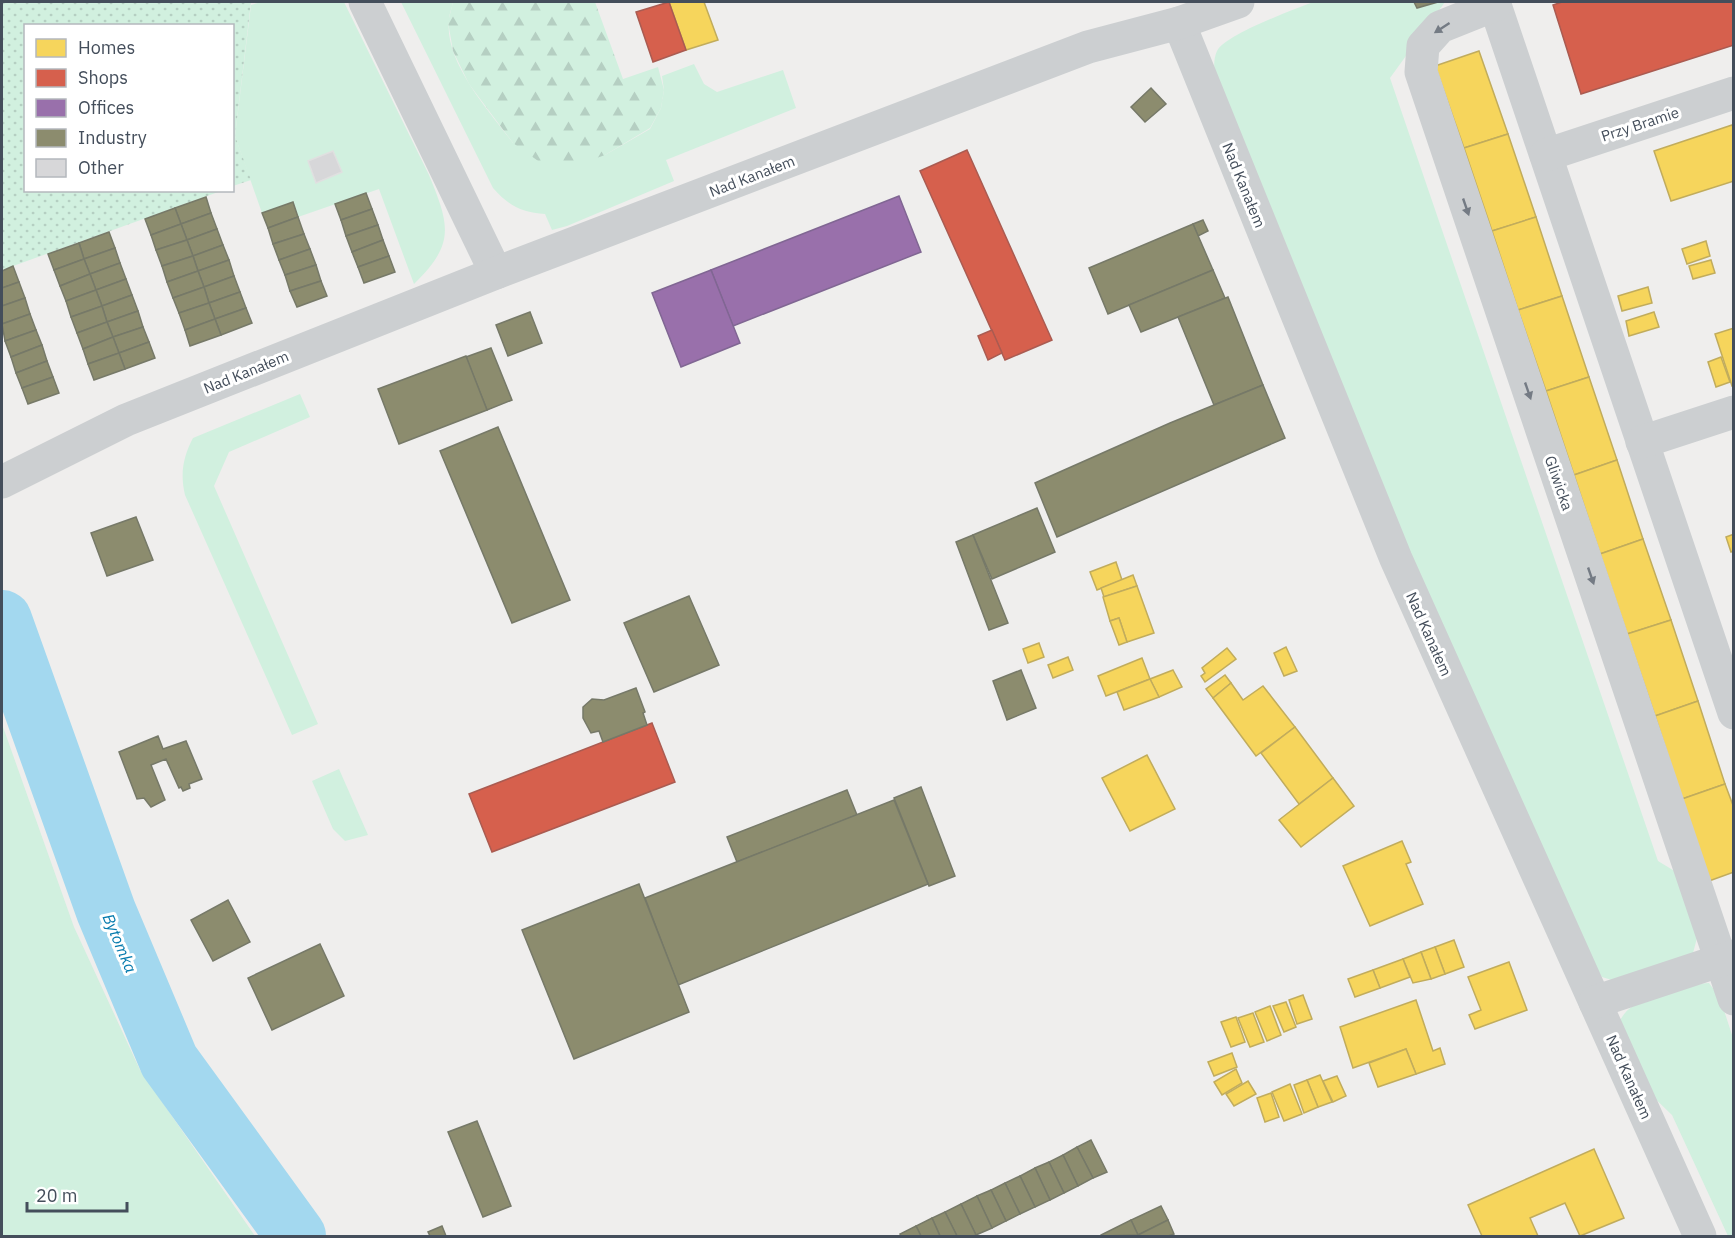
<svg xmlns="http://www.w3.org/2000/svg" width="1735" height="1238" font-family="'IBM Plex Sans',sans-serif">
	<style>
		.grass { fill: #d1f0df }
		.forest { fill: url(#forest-firs) }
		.park { fill: url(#park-dots) }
		.homes { fill: #f6d55c; stroke: #c1ac5c; stroke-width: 1.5 }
		.shops { fill: #d6604d; stroke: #aa5b51; stroke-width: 1.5 }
		.offices { fill: #9970ab; stroke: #806693; stroke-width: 1.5 }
		.industry { fill: #8c8c6e; stroke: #767968; stroke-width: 1.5 }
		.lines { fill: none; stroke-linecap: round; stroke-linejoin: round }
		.river { stroke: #a3d8ef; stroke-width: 60 }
		.building { fill: #d7d7d9; stroke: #e0e0e0; stroke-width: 1.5 }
		.street { stroke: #cccfd1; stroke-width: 33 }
		.oneway { fill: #747b84 }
		.labels { text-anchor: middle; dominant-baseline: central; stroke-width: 6; stroke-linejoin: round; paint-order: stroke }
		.street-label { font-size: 15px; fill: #444e5b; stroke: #fff }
		.water-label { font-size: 16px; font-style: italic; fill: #057aad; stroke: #fff }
	</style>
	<defs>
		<pattern id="forest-firs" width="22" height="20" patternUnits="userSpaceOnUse" patternTransform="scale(1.5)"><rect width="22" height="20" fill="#d1f0df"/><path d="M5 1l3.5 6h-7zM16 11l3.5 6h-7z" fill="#b5cfc2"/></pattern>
		<pattern id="park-dots" width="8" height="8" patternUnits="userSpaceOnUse" patternTransform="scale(1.5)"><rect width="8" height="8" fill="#d1f0df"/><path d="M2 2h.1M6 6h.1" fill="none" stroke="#b5cfc2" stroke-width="1.8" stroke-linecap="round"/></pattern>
	</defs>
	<rect width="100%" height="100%" fill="#efeeed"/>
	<!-- grass -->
	<g class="grass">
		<path d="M261,2h83l85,173c21,51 26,69 -15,109l-35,-95 -81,28 -6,-15 -30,11 -27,-77 16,-131z"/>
		<path d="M401,2h52c-1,6 -4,12 -4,18 -5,42 40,91 64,123l92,12 45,-26 11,-21 3,-18 -2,-14 32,-12 10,20 13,8 66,-22 13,38 -130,52 8,21 -107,45 -15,4 -7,-16c-23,-1 -37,-9 -52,-26z"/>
		<path d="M1313,2h132l-55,76 268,783 23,14 16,63 -4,15 -78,28 -13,-4 -12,-16 -118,-253 -256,-624c-1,-11 -4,-22 1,-33 9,-17 76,-41 96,-49z"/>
		<path d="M300,394l10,23 -81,35 -15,34 104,238 -26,11 -107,-240c-5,-21 -2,-38 8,-57z"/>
		<path d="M2,724l72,203 66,143 115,166h-253z"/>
		<path d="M339,769l29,66 -23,6 -12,-12 -21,-48z"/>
		<path d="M1709,983l11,15 13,40v198h-5l-56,-121 -32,-31 -20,-64c3,-4 5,-8 9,-11 13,-12 63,-25 80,-26z"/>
	</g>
	<!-- forest -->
	<path class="forest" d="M453,2h142l28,77 35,-12 6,23 -3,18 -11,20 -45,27 -36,13 -28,-5 -28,-20 -44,-59 -16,-33 -5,-29z"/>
	<!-- park -->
	<path class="park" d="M2,2h249l-16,134 16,44 -18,6 -1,-160h-206v164l195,1 -219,79z"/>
	<!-- homes -->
	<g class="homes">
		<path d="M669,2h35l14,38 -32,10z"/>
		<path d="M1479,51l29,83 -44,14 -29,-82z"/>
		<path d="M1732,125l2,5v51l-63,20 -17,-50z"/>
		<path d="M1508,134l28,83 -44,14 -28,-83z"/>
		<path d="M1536,217l26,79 -44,14 -26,-79z"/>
		<path d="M1706,241l4,15 -23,8 -5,-15z"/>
		<path d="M1711,260l4,13 -22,6 -4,-13z"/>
		<path d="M1648,287l4,16 -30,8 -4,-15z"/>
		<path d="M1562,296l27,81 -43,14 -28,-81z"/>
		<path d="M1654,312l5,15 -30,9 -3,-15z"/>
		<path d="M1734,328v57l-2,1 -17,-52z"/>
		<path d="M1721,357l9,25 -14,5 -8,-25z"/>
		<path d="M1589,377l28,83 -43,15 -28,-84z"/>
		<path d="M1617,460l26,79 -43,15 -26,-79z"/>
		<path d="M1734,534v17l-3,1 -5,-15z"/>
		<path d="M1643,539l28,81 -44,14 -27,-80z"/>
		<path d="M1116,562l6,18 -25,10 -7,-18z"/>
		<path d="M1133,575l4,11 -33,11 -3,-9z"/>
		<path d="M1137,586l17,47 -27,9 -8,-24 -9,3 -7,-24z"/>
		<path d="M1119,618l8,24 -8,3 -9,-24z"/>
		<path d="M1671,620l27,81 -43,15 -28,-82z"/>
		<path d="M1039,643l5,14 -16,6 -5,-14z"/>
		<path d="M1286,647l11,24 -13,5 -10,-23z"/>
		<path d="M1227,648l9,11 -31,23 -4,-6 4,-3 -3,-5z"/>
		<path d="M1068,657l5,13 -20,8 -5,-13z"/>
		<path d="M1142,658l8,21 -44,17 -8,-20z"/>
		<path d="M1173,670l9,17 -23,10 -9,-18z"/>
		<path d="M1225,675l6,8 -18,15 -7,-9z"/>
		<path d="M1150,679l9,18 -35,13 -7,-18z"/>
		<path d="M1231,683l12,17 20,-14 32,41 -39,29 -43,-58z"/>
		<path d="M1698,701l27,83 -43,15 -27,-83z"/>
		<path d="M1295,727l38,51 -34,26 -38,-51z"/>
		<path d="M1147,755l28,54 -45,22 -28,-53z"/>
		<path d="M1333,778l21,28 -53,41 -22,-27z"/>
		<path d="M1725,784l9,24v64l-25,9 -27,-82z"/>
		<path d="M1402,841l9,21 -5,2 17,40 -53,22 -27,-60z"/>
		<path d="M1454,940l10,27 -19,7 -10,-27z"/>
		<path d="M1435,947l10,27 -14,5 -10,-27z"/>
		<path d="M1421,952l10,27 -18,4 -10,-24z"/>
		<path d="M1403,959l7,18 -30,11 -7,-18z"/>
		<path d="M1509,962l18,48 -52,19 -6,-14 12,-5 -13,-33z"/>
		<path d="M1373,970l7,18 -25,9 -7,-18z"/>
		<path d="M1303,995l9,24 -15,5 -8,-24z"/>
		<path d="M1416,1000l17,51 7,-3 5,16 -29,10 -10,-25 -53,19 -13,-41z"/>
		<path d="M1286,1002l10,25 -12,5 -11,-26z"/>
		<path d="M1270,1006l11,29 -14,6 -12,-29z"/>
		<path d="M1253,1013l11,29 -14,5 -12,-29z"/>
		<path d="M1236,1017l9,25 -14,5 -10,-25z"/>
		<path d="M1406,1049l10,25 -38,13 -9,-24z"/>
		<path d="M1232,1053l5,14 -23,9 -6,-14z"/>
		<path d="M1236,1069l6,14 -20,12 -8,-13z"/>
		<path d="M1320,1075l12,27 -14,5 -11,-27z"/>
		<path d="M1337,1076l9,20 -13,6 -10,-21z"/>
		<path d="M1307,1080l11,27 -14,6 -10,-28z"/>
		<path d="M1248,1081l8,13 -22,12 -8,-12z"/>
		<path d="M1290,1084l12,30 -18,7 -12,-29z"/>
		<path d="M1271,1093l8,24 -14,5 -8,-24z"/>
		<path d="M1594,1149l30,69 -44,18 -15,-33 -35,15 8,18h-56l-14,-31z"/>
	</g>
	<!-- shops -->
	<g class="shops">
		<path d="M669,2l17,48 -33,12 -17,-50z"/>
		<path d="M1562,2h172v43l-153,49 -28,-89z"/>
		<path d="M967,150l85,190 -47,20 -85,-189z"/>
		<path d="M992,330l10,23 -14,7 -10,-24z"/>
		<path d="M652,723l23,59 -183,70 -23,-58z"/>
	</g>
	<!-- offices -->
	<g class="offices">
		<path d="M899,196l22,56 -188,74 -22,-56z"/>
		<path d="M711,270l29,73 -59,24 -29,-74z"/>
	</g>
	<!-- industry -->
	<g class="industry">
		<path d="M1414,2h24l-21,6z"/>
		<path d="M1151,88l15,16 -21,18 -14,-15z"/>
		<path d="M366,193l6,16 -31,11 -6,-16z"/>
		<path d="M206,197l5,16 -30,11 -6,-16z"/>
		<path d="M293,202l5,15 -30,11 -6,-15z"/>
		<path d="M175,208l6,16 -30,11 -6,-16z"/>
		<path d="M372,209l6,16 -32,11 -5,-16z"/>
		<path d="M211,213l6,16 -30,11 -6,-16z"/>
		<path d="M298,217l6,17 -31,10 -5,-16z"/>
		<path d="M1203,220l5,11 -10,5 -5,-12z"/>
		<path d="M181,224l6,16 -31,10 -5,-15z"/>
		<path d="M1193,224l20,46 -105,44 -19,-46z"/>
		<path d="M378,225l5,15 -31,12 -6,-16z"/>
		<path d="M217,229l6,16 -30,11 -6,-16z"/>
		<path d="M109,232l6,16 -31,11 -5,-16z"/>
		<path d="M304,234l6,15 -31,11 -6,-16z"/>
		<path d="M187,240l6,16 -31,10 -6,-16z"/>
		<path d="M383,240l6,16 -31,11 -6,-15z"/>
		<path d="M79,243l5,16 -30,11 -6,-16z"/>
		<path d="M223,245l6,15 -31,11 -5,-15z"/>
		<path d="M115,248l5,15 -30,11 -6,-15z"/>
		<path d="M310,249l6,16 -31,10 -6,-15z"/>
		<path d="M193,256l5,15 -31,11 -5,-16z"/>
		<path d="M389,256l6,16 -31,11 -6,-16z"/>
		<path d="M84,259l6,15 -30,12 -6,-16z"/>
		<path d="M229,260l5,16 -30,11 -6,-16z"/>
		<path d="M120,263l6,16 -30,11 -6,-16z"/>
		<path d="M316,265l5,16 -31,10 -5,-16z"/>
		<path d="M13,266l6,16 -17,6v-17z"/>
		<path d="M1213,270l12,28 -84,34 -12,-27z"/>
		<path d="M198,271l6,16 -31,11 -6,-16z"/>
		<path d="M90,274l6,16 -30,11 -6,-15z"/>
		<path d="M234,276l6,16 -31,11 -5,-16z"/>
		<path d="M126,279l6,16 -30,11 -6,-16z"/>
		<path d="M321,281l6,15 -30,11 -7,-16z"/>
		<path d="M19,282l6,16 -23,8v-18z"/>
		<path d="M204,287l5,16 -30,10 -6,-15z"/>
		<path d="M96,290l6,16 -31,11 -5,-16z"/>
		<path d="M240,292l6,16 -31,11 -6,-16z"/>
		<path d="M132,295l6,16 -31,11 -5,-16z"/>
		<path d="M1228,297l35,88 -49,20 -36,-88z"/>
		<path d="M25,298l5,16 -28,10v-18z"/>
		<path d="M209,303l6,16 -30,11 -6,-17z"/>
		<path d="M102,306l5,16 -30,11 -6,-16z"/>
		<path d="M246,308l6,15 -31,12 -6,-16z"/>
		<path d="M138,311l5,16 -30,10 -6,-15z"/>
		<path d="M530,312l12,31 -34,13 -12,-31z"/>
		<path d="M30,314l6,16 -31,11 -3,-17z"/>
		<path d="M215,319l6,16 -31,11 -5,-16z"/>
		<path d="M107,322l6,15 -30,12 -6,-16z"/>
		<path d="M143,327l6,15 -30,11 -6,-16z"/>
		<path d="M36,330l6,15 -31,12 -6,-16z"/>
		<path d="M113,337l6,16 -31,11 -5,-15z"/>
		<path d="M149,342l6,16 -30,11 -6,-16z"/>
		<path d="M42,345l5,16 -31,12 -5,-16z"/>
		<path d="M491,348l21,52 -25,10 -21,-53z"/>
		<path d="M119,353l6,16 -31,11 -6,-16z"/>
		<path d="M466,356l21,54 -88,34 -21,-55z"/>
		<path d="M47,361l6,16 -31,11 -6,-15z"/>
		<path d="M53,377l6,16 -31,11 -6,-16z"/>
		<path d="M1263,385l22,53 -228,99 -22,-54 135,-60z"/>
		<path d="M498,427l72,173 -58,23 -72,-172z"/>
		<path d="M1037,508l18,44 -63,27 -19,-44z"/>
		<path d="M136,517l17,43 -46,16 -16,-43z"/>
		<path d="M973,535l35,88 -19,7 -33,-88z"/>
		<path d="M689,596l30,69 -65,27 -30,-69z"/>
		<path d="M1021,670l15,38 -29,12 -14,-39z"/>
		<path d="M636,688l9,24 -2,1 4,12 -44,17 -4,-11 -8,2 -8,-15v-11l9,-8 12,1z"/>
		<path d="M158,736l5,13 23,-8 16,38 -13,5 1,4 -7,3 -2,-4 -2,1 -13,-29 -15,6 14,35 -14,7 -7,-9 -7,1 -18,-47z"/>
		<path d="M921,787l34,89 -26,10 -35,-88z"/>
		<path d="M847,790l10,25 -120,47 -10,-25z"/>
		<path d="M894,800l34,84 -250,101 -33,-87z"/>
		<path d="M639,884l50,128 -115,47 -52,-129z"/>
		<path d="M228,900l22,42 -37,19 -22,-41z"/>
		<path d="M320,944l24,52 -72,34 -24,-52z"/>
		<path d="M477,1121l34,85 -28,11 -35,-85z"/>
		<path d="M1091,1140l16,32 -14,6 -16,-31z"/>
		<path d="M1077,1147l16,31 -15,8 -15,-31z"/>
		<path d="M1063,1155l15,31 -14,7 -15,-31z"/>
		<path d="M1049,1162l15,31 -14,7 -15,-32z"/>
		<path d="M1035,1168l15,32 -15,7 -15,-31z"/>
		<path d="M1020,1176l15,31 -15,7 -15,-31z"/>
		<path d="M1005,1183l15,31 -14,7 -15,-31z"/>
		<path d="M991,1190l15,31 -14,7 -15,-32z"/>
		<path d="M977,1196l15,32 -16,7 -15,-31z"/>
		<path d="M961,1204l15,31 -3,1h-16l-12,-24z"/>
		<path d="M1161,1206l7,14 -30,15 -7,-15z"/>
		<path d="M945,1212l12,24h-17l-8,-18z"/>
		<path d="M932,1218l8,18h-19l-5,-10z"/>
		<path d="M1131,1220l7,15 -37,1v-1z"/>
		<path d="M1168,1220l6,14 -6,2h-30v-1z"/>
		<path d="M442,1226l4,10h-16l-2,-4z"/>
		<path d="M916,1226l5,10h-20l-1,-2z"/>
	</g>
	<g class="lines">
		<!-- river -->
		<path class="river" d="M2,620l104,291 63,150 127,175"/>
	</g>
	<!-- building -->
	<path class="building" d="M333,151l9,21 -26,11 -8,-22z"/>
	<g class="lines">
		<!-- street -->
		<g class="street">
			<path d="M365,2l131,271"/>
			<path d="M1494,2l240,711"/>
			<path d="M1495,5l-55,22 -17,19 -2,26 313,927"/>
			<path d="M1179,23l217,536 304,677"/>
			<path d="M1546,155l188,-62"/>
			<path d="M1642,442l92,-30"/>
			<path d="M2,482l124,-62 370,-147 592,-226 91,-24 59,-21"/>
			<path d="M1595,1002l139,-46"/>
		</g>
	</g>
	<!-- one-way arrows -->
	<defs><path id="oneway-solid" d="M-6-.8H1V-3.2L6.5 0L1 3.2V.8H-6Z" transform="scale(1.5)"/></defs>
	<g class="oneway">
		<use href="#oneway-solid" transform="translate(1442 28) rotate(147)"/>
		<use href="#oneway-solid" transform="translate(1466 207) rotate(71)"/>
		<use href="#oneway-solid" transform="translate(1528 391) rotate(71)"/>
		<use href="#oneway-solid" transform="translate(1591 576) rotate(71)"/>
	</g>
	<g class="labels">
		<!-- street labels -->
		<g class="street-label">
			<text transform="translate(1640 124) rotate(-18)">Przy Bramie</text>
			<text transform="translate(752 176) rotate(-21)">Nad Kanałem</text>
			<text transform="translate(1244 185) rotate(68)">Nad Kanałem</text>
			<text transform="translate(246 372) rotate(-22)">Nad Kanałem</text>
			<text transform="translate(1559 483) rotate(71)">Gliwicka</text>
			<text transform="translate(1429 634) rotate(66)">Nad Kanałem</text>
			<text transform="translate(1629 1077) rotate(66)">Nad Kanałem</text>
		</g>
		<!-- water labels -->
		<g class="water-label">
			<text transform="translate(120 943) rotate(67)">Bytomka</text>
		</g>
	</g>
	<!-- border -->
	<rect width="1735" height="1238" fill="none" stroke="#444e5b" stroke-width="6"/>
	<!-- legend -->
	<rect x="24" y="24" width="210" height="168" fill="#ffffff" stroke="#b4b8bd" stroke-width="1.5"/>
	<rect x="36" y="39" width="30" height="18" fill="#f6d55c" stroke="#b4b8bd" stroke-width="1.5"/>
	<text x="78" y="54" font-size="18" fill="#444e5b">Homes</text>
	<rect x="36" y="69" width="30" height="18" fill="#d6604d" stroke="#b4b8bd" stroke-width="1.5"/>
	<text x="78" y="84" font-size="18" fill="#444e5b">Shops</text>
	<rect x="36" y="99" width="30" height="18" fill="#9970ab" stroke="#b4b8bd" stroke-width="1.5"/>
	<text x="78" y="114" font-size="18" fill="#444e5b">Offices</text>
	<rect x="36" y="129" width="30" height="18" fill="#8c8c6e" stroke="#b4b8bd" stroke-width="1.5"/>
	<text x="78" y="144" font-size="18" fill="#444e5b">Industry</text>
	<rect x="36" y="159" width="30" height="18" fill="#d7d7d9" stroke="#b4b8bd" stroke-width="1.5"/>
	<text x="78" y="174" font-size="18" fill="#444e5b">Other</text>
	<!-- scale -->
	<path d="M27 1202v9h100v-9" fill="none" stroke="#444e5b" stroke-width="3"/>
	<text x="36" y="1202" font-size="18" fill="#444e5b" stroke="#ffffff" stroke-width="4.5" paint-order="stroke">20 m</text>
</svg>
